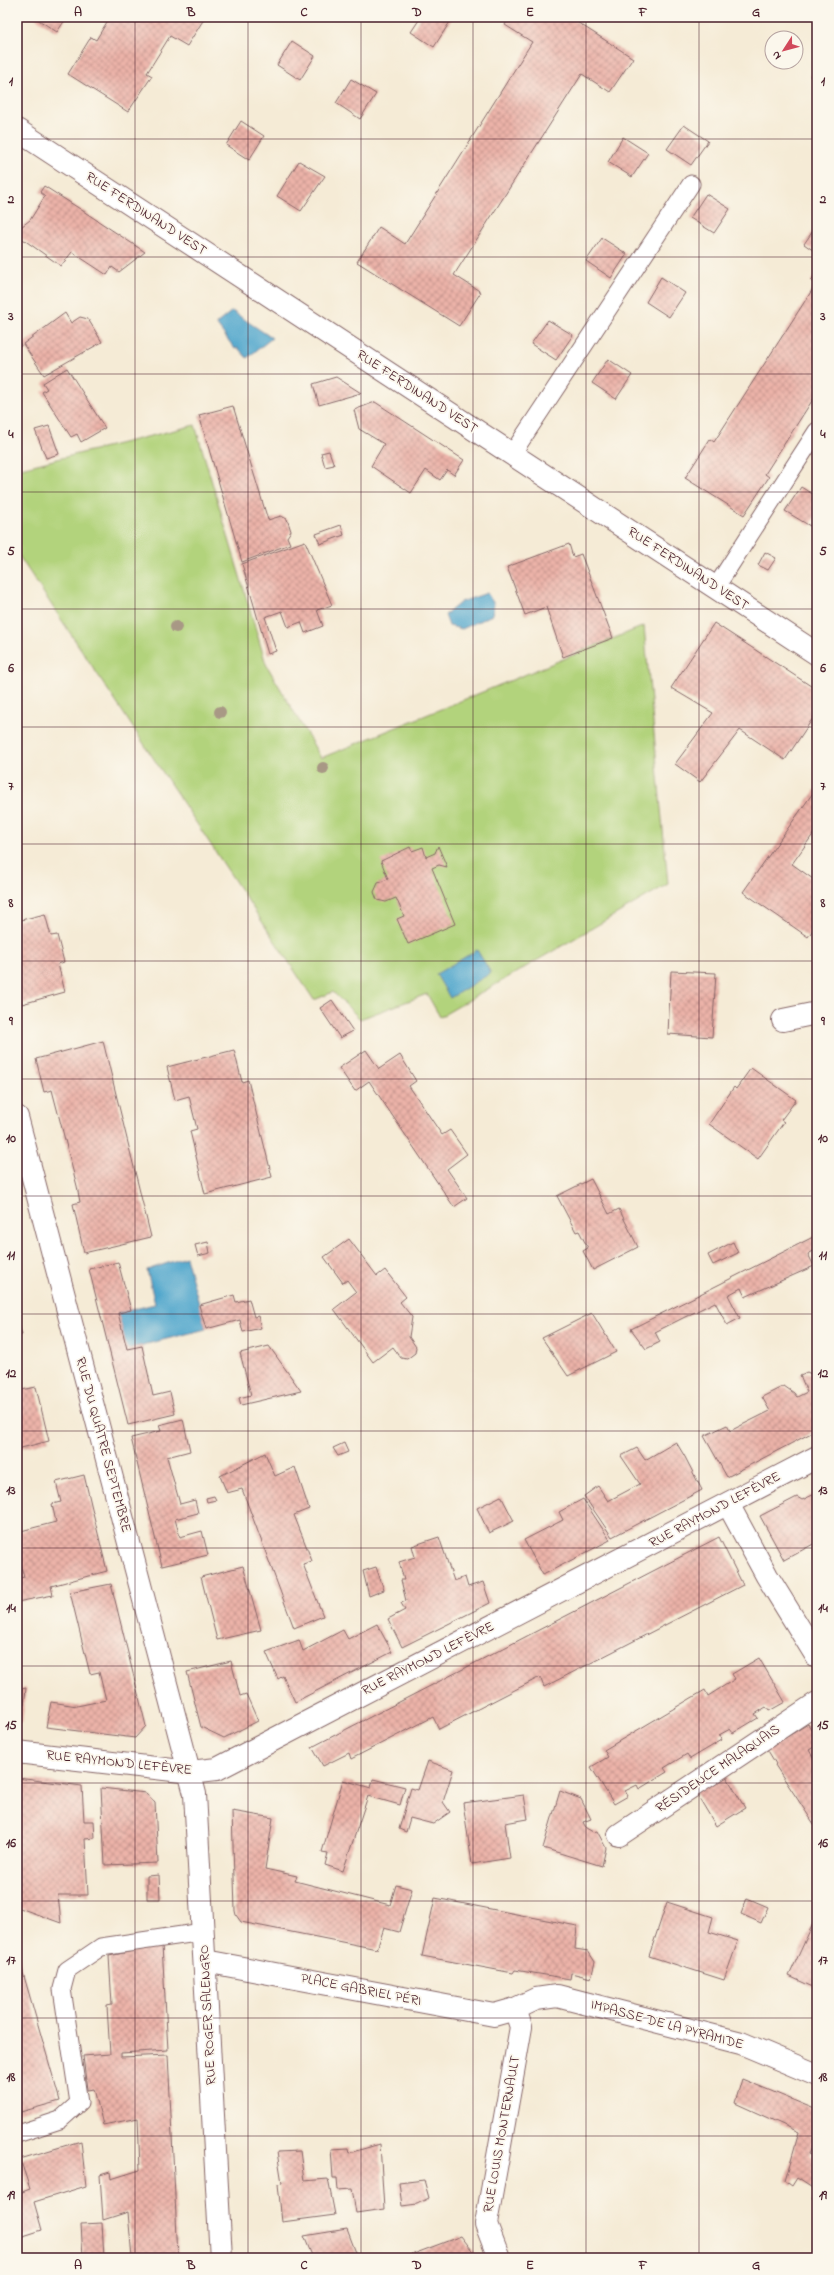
<svg xmlns="http://www.w3.org/2000/svg" width="834" height="2275" font-family="'Indie Flower',sans-serif">
	<style>
		.park { fill: #b2d37b; stroke: #7e7953 }
		.water { fill: #50a6cc; stroke: #4d627c }
		.building { fill: url(#building-cross-hatch) }
		.lines { fill: none; stroke-linecap: round; stroke-linejoin: round }
		.service-casing { stroke: #866667; stroke-width: 19 }
		.minor-casing { stroke: #866667; stroke-width: 24 }
		.tertiary-casing { stroke: #866667; stroke-width: 24 }
		.service { stroke: #fff; stroke-width: 17 }
		.minor { stroke: #fff; stroke-width: 22 }
		.tertiary { stroke: #fff; stroke-width: 22 }
		.tree { fill: #a89885 }
		.grid { fill: none; stroke: #4a1f2b; stroke-width: 1; stroke-opacity: 0.55 }
		.labels { text-anchor: middle; dominant-baseline: central; stroke-width: 3.5; stroke-linejoin: round; paint-order: stroke }
		.street-label { font-size: 14px; fill: #4a1f2b; stroke: #fbf7ec }
		.neatline { fill: none; stroke: #4a1f2b; stroke-width: 1.5 }
		.grid-label { font-size: 13px; text-anchor: middle; font-weight: bold; fill: #4a1f2b }
	</style>
	<defs>
		<pattern id="building-cross-hatch" width="8" height="8" patternUnits="userSpaceOnUse"><rect width="8" height="8" fill="#ecb3a9"/><path d="M0 0l8 8M0 8l8-8" fill="none" stroke="#c1918a"/></pattern>
	</defs>
	<rect width="100%" height="100%" fill="#fbf7ec"/>
	<filter id="ink" filterUnits="userSpaceOnUse"><feTurbulence type="fractalNoise" baseFrequency=".025" numOctaves="2"/><feDisplacementMap in="SourceGraphic" scale="8" xChannelSelector="R" yChannelSelector="G"/><feConvolveMatrix kernelMatrix="1 2 1 2 8 2 1 2 1" color-interpolation-filters="sRGB"/></filter>
	<filter id="wash" filterUnits="userSpaceOnUse"><feTurbulence type="fractalNoise" baseFrequency=".012" numOctaves="4" result="noise"/><feDisplacementMap in="SourceGraphic" scale="16" xChannelSelector="R" yChannelSelector="G"/><feGaussianBlur stdDeviation="0.9" result="paint"/><feColorMatrix in="noise" values="0 0 0 0 0 0 0 0 0 0 0 0 0 0 0 0 0 1.4 0 .05"/><feComposite in="paint" operator="in"/></filter>
	<g filter="url(#wash)">
		<rect width="100%" height="100%" fill="#f5ebd6"/>
		<!-- park -->
		<path class="park" d="M195,425l71,239 55,94 323,-132 24,258 -228,133 -13,-23 -67,25 -27,-27 -19,8 -297,-447v-84z"/>
		<!-- water -->
		<g class="water">
			<path d="M232,311l40,27 -25,20 -9,-10 -3,1 -19,-25z"/>
			<path d="M487,593l7,11 -2,11 -30,14 -13,-3 -4,-11 16,-13z"/>
			<path d="M477,950l14,23 -41,25 -14,-24z"/>
			<path d="M186,1257l20,72 -79,20 -9,-36 37,-9 -8,-34z"/>
		</g>
		<g id="blocks">
			<!-- building -->
			<g class="building">
				<path d="M34,17h33l-10,15z"/>
				<path d="M110,17h91l3,2 -17,27 -17,-10 -23,37 5,3 -24,36 -60,-38 23,-37 5,3z"/>
				<path d="M421,17h32l-19,30 -23,-15z"/>
				<path d="M509,17h60l64,41 -23,34 -28,-18 -128,201 27,17 -22,34 -102,-64 22,-35 26,17 127,-202 -27,-17z"/>
				<path d="M292,41l23,15 -15,24 -23,-15z"/>
				<path d="M817,69v14l-7,-7z"/>
				<path d="M351,79l25,15 -16,25 -24,-16z"/>
				<path d="M241,121l23,15 -15,24 -23,-15z"/>
				<path d="M684,125l24,16 -17,24 -24,-16z"/>
				<path d="M623,137l25,16 -16,24 -24,-15z"/>
				<path d="M299,161l26,15 -24,35 -24,-15z"/>
				<path d="M44,186l33,21 68,45 -26,20 -7,-5 -5,8 -35,-23 -11,14 -44,-31v-5l13,-10 15,-24 -5,-4z"/>
				<path d="M706,194l24,15 -16,24 -24,-15z"/>
				<path d="M817,225v28l-13,-9z"/>
				<path d="M602,238l25,16 -16,24 -25,-17z"/>
				<path d="M817,272v121l-52,81 4,3 -25,38 -59,-37 25,-39 4,3 102,-158 -5,-3z"/>
				<path d="M661,277l24,16 -16,24 -23,-15z"/>
				<path d="M65,313l6,10 9,-6 8,2 14,23 -58,33 -21,-31z"/>
				<path d="M548,320l25,15 -17,25 -25,-16z"/>
				<path d="M17,336l4,10 -4,3z"/>
				<path d="M608,359l24,16 -16,24 -24,-16z"/>
				<path d="M67,368l38,60 -24,14 -4,-8 -6,3 -29,-45 5,-3 -4,-6z"/>
				<path d="M336,377l25,16 -42,12 -6,-21z"/>
				<path d="M375,402l89,58 -10,15 -7,-5 -7,10 -14,-10 -15,23 -40,-27 13,-22 -25,-15 -5,-19z"/>
				<path d="M233,406l35,114 13,-4 6,3 4,12 -4,6 3,7 -48,18 -43,-147z"/>
				<path d="M49,426l10,28 -13,4 -11,-28z"/>
				<path d="M329,451l5,14 -9,2 -4,-14z"/>
				<path d="M801,487l16,10v17l-7,12 -25,-15z"/>
				<path d="M341,525l3,10 -24,9 -4,-10z"/>
				<path d="M305,541l27,64 -15,5 6,16 -18,7 -4,-11 -13,5 -6,-16 -17,6 11,34 -8,3 -26,-90z"/>
				<path d="M569,544l4,13 8,-3 32,84 -50,19 -17,-50 -21,8 -18,-48z"/>
				<path d="M765,552l11,6 -8,12 -10,-5z"/>
				<path d="M714,623l103,67v22l-32,48 -45,-30 -40,52 -25,-18 38,-51 -42,-25z"/>
				<path d="M817,787v48l-3,-2 -22,31 21,15 4,-6v51l-9,13 -65,-45z"/>
				<path d="M438,846l9,21 -8,-2 -7,3 23,56 -47,20 -11,-25 7,-3 -8,-18 -10,4 -9,-2 -3,-8 4,-9 10,-4 -7,-18 29,-14 2,4 11,-4 3,10 9,-4z"/>
				<path d="M45,914l6,22 6,-1 7,27 -6,2 7,28 -43,12 -5,-18v-65z"/>
				<path d="M671,971l45,2 -4,64 -44,-3z"/>
				<path d="M332,1000l21,31 -13,7 -20,-30z"/>
				<path d="M103,1041l48,196 -67,16 -11,-49 7,-2 -3,-16 -25,-96 -8,2 -8,-33z"/>
				<path d="M234,1050l8,32 6,-2 24,97 -67,17 -15,-63 7,-2 -8,-33 -14,4 -8,-33z"/>
				<path d="M366,1050l13,19 21,-14 16,26 -7,5 33,49 8,-5 17,24 -20,15 20,29 -13,9 -85,-126 -14,10 -16,-23z"/>
				<path d="M751,1068l45,32 -15,20 3,2 -26,37 -49,-35 25,-37 2,2z"/>
				<path d="M591,1179l18,35 10,-5 19,38 -45,23 -10,-19 5,-3 -9,-17 -3,1 -19,-36z"/>
				<path d="M817,1235v14l-9,5 6,12 -69,31 -4,-9 -13,7 12,23 -13,7 -12,-23 -60,30 5,10 -14,7 -15,-20z"/>
				<path d="M349,1239l28,37 8,-6 21,27 -6,5 12,15 -3,20 7,10 -1,6 -8,6 -6,-1 -8,-11 -20,15 -39,-53 22,-17 -9,-12 -4,3 -19,-26z"/>
				<path d="M208,1242l2,11 -12,3 -3,-11z"/>
				<path d="M733,1242l5,11 -25,12 -5,-10z"/>
				<path d="M118,1262l13,48 -13,3 9,36 15,-3 11,50 17,-4 5,22 -47,11 -39,-156z"/>
				<path d="M234,1295l2,7 13,-3 5,18 4,-1 3,12 -18,4 -3,-12 -34,9 -7,-24z"/>
				<path d="M592,1313l24,39 -48,24 -26,-38z"/>
				<path d="M17,1317l5,18 -5,1z"/>
				<path d="M269,1346l32,45 -60,14 -2,-7 12,-3 -11,-42z"/>
				<path d="M807,1372l10,5v53l-90,47 -23,-41 23,-11 3,6 40,-20 -8,-14 22,-11 10,7 3,4 10,-5 -7,-17z"/>
				<path d="M36,1387l13,54 -32,8v-58z"/>
				<path d="M183,1419l7,32 -23,6 13,47 15,-4 3,13 -23,6 5,18 22,-6 6,24 -46,11 -31,-128 30,-7 -2,-6z"/>
				<path d="M676,1442l9,15 17,33 -90,47 -28,-41 14,-10 10,15 32,-17 -19,-28 16,-8 8,12z"/>
				<path d="M344,1443l4,9 -10,4 -5,-8z"/>
				<path d="M265,1453l10,23 20,-9 14,42 -15,6 18,46 -9,3 20,52 -29,12 -52,-139 -15,4 -7,-17z"/>
				<path d="M84,1475l23,96 -56,15 2,9 -36,7v-23l7,-2 -4,-15 -3,1v-31l39,-10 -4,-18 9,-2 -5,-20z"/>
				<path d="M817,1493v49l-33,18 -24,-44 37,-19 5,3z"/>
				<path d="M214,1496l2,4 -9,2 -1,-4z"/>
				<path d="M501,1496l13,25 -25,12 -12,-25z"/>
				<path d="M583,1499l27,41 -67,35 -19,-35 39,-20 -4,-8z"/>
				<path d="M439,1537l15,44 11,-4 3,10 15,-5 7,21 -88,44 -14,-28 17,-9 -4,-7 5,-2 -5,-21h3l-5,-18 16,-5 -3,-11z"/>
				<path d="M719,1537l24,48 -199,102 -4,-10 -101,52 -6,-12 -82,42 -2,-6 -26,13 -11,-19z"/>
				<path d="M243,1566l18,64 -44,10 -16,-63z"/>
				<path d="M376,1567l8,23 -15,6 -6,-25z"/>
				<path d="M111,1584l35,142 -11,12 -89,-11 5,-25 26,4 29,-6 -7,-28 -9,2 -20,-82z"/>
				<path d="M377,1624l15,28 -97,50 -12,-26 -5,3 -12,-27 33,-12 4,11 40,-21 5,9z"/>
				<path d="M759,1658l26,44 -16,9 -3,-4 -11,7 3,4 -25,15 -3,-4 -11,6 3,5 -32,19 -3,-5 -23,14 3,4 -28,17 -2,-4 -12,6 3,5 -14,8 -23,-37 17,-10 -4,-7 101,-60 3,6 27,-17 -3,-5z"/>
				<path d="M231,1661l9,35 6,-2 12,27 -34,17 -23,-11 -14,-55z"/>
				<path d="M26,1688l-4,35h-5v-33z"/>
				<path d="M808,1724l9,15v6l-8,5 8,14v69l-3,-5 2,-1 -41,-62 1,-1 -9,-15z"/>
				<path d="M428,1761l25,9 -10,32 7,10 -17,12 -23,-6 -4,14 -7,-3 12,-41 7,2z"/>
				<path d="M725,1774l20,34 -29,18 -21,-35z"/>
				<path d="M17,1778l65,8 2,35h10l1,17 -10,1 3,56h-30l3,28 -44,-16z"/>
				<path d="M373,1779l32,8 -5,18 -32,-9 -25,75 -18,-6 3,-12 -6,-1 21,-72 28,8z"/>
				<path d="M101,1788l45,5 9,10 3,60 -53,2z"/>
				<path d="M560,1791l21,8 10,20 -8,3 3,6 7,4 4,-1 9,17 -4,18 -59,-18z"/>
				<path d="M524,1795l4,24 -23,4 5,35 -38,6 -9,-61z"/>
				<path d="M232,1811l41,7 -8,51 32,7 -2,5 95,24 6,-20 16,4 -13,43 -15,-4 -7,21 -136,-27 -5,-7 -1,-4z"/>
				<path d="M159,1875l1,24h-13v-23z"/>
				<path d="M435,1898l142,28 -2,23 13,2 7,11 -4,16 -20,-5 -1,6 -55,-9 -2,3 -91,-17z"/>
				<path d="M747,1898l21,9 -7,16 -20,-9z"/>
				<path d="M667,1902l46,15 -4,15 29,9 -14,39 -75,-24z"/>
				<path d="M817,1915v74l-28,-13z"/>
				<path d="M162,1945l6,105 -47,3v4l47,-2 10,202 -46,1 -4,-46 -25,8 -3,-45 10,-3 1,7 29,-9 -2,-52 -35,7 -9,-36 -7,1 -4,-34 27,-2 -3,-48 5,-1 -3,-49z"/>
				<path d="M17,1952l43,149 -43,12z"/>
				<path d="M742,2079l75,31v27l-8,18 8,5v31l-20,-13 -5,8 -7,-5 14,-49 -64,-29z"/>
				<path d="M81,2141l5,45 -52,16 8,28 -25,8v-44l13,-5 -10,-30z"/>
				<path d="M380,2144l4,65 -28,4 -4,-24 -14,1 -1,-12h-4l-2,-29 17,-1 1,5z"/>
				<path d="M300,2151l4,30 24,-2 7,36 -53,7 -4,-38 4,-1 -5,-31z"/>
				<path d="M424,2180l5,18 -12,6 -15,2 -3,-23z"/>
				<path d="M817,2192v9l-4,-2z"/>
				<path d="M102,2223l2,35h-21l-2,-34z"/>
				<path d="M347,2229l11,29h-45l-9,-22z"/>
				<path d="M461,2236l17,22h-66l-1,-3z"/>
			</g>
		</g>
	</g>
	<g filter="url(#ink)">
		<use href="#blocks" fill-opacity="0" stroke="#866667" stroke-width="1"/>
		<g class="lines">
			<!-- service casing -->
			<g class="service-casing">
				<g id="service">
					<path d="M512,454l179,-270"/>
					<path d="M716,587l101,-156"/>
					<path d="M17,2134l43,-14 19,-17 -17,-114 5,-19 34,-23 102,-15"/>
				</g>
			</g>
			<!-- minor casing -->
			<g class="minor-casing">
				<g id="minor">
					<path d="M783,1020l34,-7"/>
					<path d="M17,1117l178,677 26,464"/>
					<path d="M728,1504l39,72 50,81"/>
					<path d="M17,1752l173,20 27,-3 600,-312"/>
					<path d="M619,1835l198,-132"/>
					<path d="M205,1961l289,54 21,-6 21,-10 21,-3 184,47 76,32"/>
					<path d="M499,2258l-13,-34 35,-197 -6,-18"/>
				</g>
			</g>
			<!-- tertiary casing -->
			<g class="tertiary-casing">
				<path id="tertiary" d="M17,130l800,524"/>
			</g>
			<!-- service -->
			<use href="#service" class="service"/>
			<!-- minor -->
			<use href="#minor" class="minor"/>
			<!-- tertiary -->
			<use href="#tertiary" class="tertiary"/>
		</g>
		<!-- trees -->
		<g class="tree">
			<circle cx="176" cy="627" r="6"/>
			<circle cx="220" cy="712" r="6"/>
			<circle cx="323" cy="768" r="6"/>
		</g>
	</g>
	<!-- grid -->
	<path class="grid" d="M135,17v2241M248,17v2241M361,17v2241M473,17v2241M586,17v2241M699,17v2241M17,139h800M17,257h800M17,374h800M17,492h800M17,609h800M17,727h800M17,844h800M17,961h800M17,1079h800M17,1196h800M17,1314h800M17,1431h800M17,1548h800M17,1666h800M17,1783h800M17,1901h800M17,2018h800M17,2136h800"/>
	<g class="labels">
		<!-- street labels -->
		<g class="street-label">
			<text transform="translate(146 214) rotate(33)">RUE FERDINAND VEST</text>
			<text transform="translate(417 392) rotate(33)">RUE FERDINAND VEST</text>
			<text transform="translate(688 569) rotate(33)">RUE FERDINAND VEST</text>
			<text transform="translate(103 1445) rotate(75)">RUE DU QUATRE SEPTEMBRE</text>
			<text transform="translate(715 1510) rotate(-28)">RUE RAYMOND LEFÈVRE</text>
			<text transform="translate(428 1659) rotate(-27)">RUE RAYMOND LEFÈVRE</text>
			<text transform="translate(119 1763) rotate(6)">RUE RAYMOND LEFÈVRE</text>
			<text transform="translate(718 1769) rotate(-34)">RÉSIDENCE MALAQUAIS</text>
			<text transform="translate(361 1990) rotate(11)">PLACE GABRIEL PÉRI</text>
			<text transform="translate(208 2015) rotate(-93)">RUE ROGER SALENGRO</text>
			<text transform="translate(667 2025) rotate(15)">IMPASSE DE LA PYRAMIDE</text>
			<text transform="translate(502 2134) rotate(-80)">RUE LOUIS MONTERNAULT</text>
		</g>
	</g>
	<!-- margin -->
	<rect width="834" height="2275" fill="none" stroke="#fbf7ec" stroke-width="44"/>
	<!-- north arrow -->
	<g transform="translate(784 50) rotate(234)"><circle r="19" fill="#fbf7ec" stroke="#b4a19f"/>
	<path d="M0-3L7 15L0 10L-7 15Z" fill="#d1495b"/>
	<text y="-6" font-size="11" font-weight="bold" text-anchor="middle" fill="#4a1f2b">N</text>
	</g>
	<rect x="22" y="22" width="790" height="2231" class="neatline"/>
	<g class="grid-label">
		<text x="78" y="16">A</text>
		<text x="191" y="16">B</text>
		<text x="304" y="16">C</text>
		<text x="417" y="16">D</text>
		<text x="530" y="16">E</text>
		<text x="643" y="16">F</text>
		<text x="756" y="16">G</text>
		<text x="11" y="85">1</text>
		<text x="823" y="85">1</text>
		<text x="11" y="203">2</text>
		<text x="823" y="203">2</text>
		<text x="11" y="320">3</text>
		<text x="823" y="320">3</text>
		<text x="11" y="438">4</text>
		<text x="823" y="438">4</text>
		<text x="11" y="555">5</text>
		<text x="823" y="555">5</text>
		<text x="11" y="672">6</text>
		<text x="823" y="672">6</text>
		<text x="11" y="790">7</text>
		<text x="823" y="790">7</text>
		<text x="11" y="907">8</text>
		<text x="823" y="907">8</text>
		<text x="11" y="1025">9</text>
		<text x="823" y="1025">9</text>
		<text x="11" y="1142">10</text>
		<text x="823" y="1142">10</text>
		<text x="11" y="1259">11</text>
		<text x="823" y="1259">11</text>
		<text x="11" y="1377">12</text>
		<text x="823" y="1377">12</text>
		<text x="11" y="1494">13</text>
		<text x="823" y="1494">13</text>
		<text x="11" y="1612">14</text>
		<text x="823" y="1612">14</text>
		<text x="11" y="1729">15</text>
		<text x="823" y="1729">15</text>
		<text x="11" y="1847">16</text>
		<text x="823" y="1847">16</text>
		<text x="11" y="1964">17</text>
		<text x="823" y="1964">17</text>
		<text x="11" y="2081">18</text>
		<text x="823" y="2081">18</text>
		<text x="11" y="2199">19</text>
		<text x="823" y="2199">19</text>
		<text x="78" y="2269">A</text>
		<text x="191" y="2269">B</text>
		<text x="304" y="2269">C</text>
		<text x="417" y="2269">D</text>
		<text x="530" y="2269">E</text>
		<text x="643" y="2269">F</text>
		<text x="756" y="2269">G</text>
	</g>
</svg>
